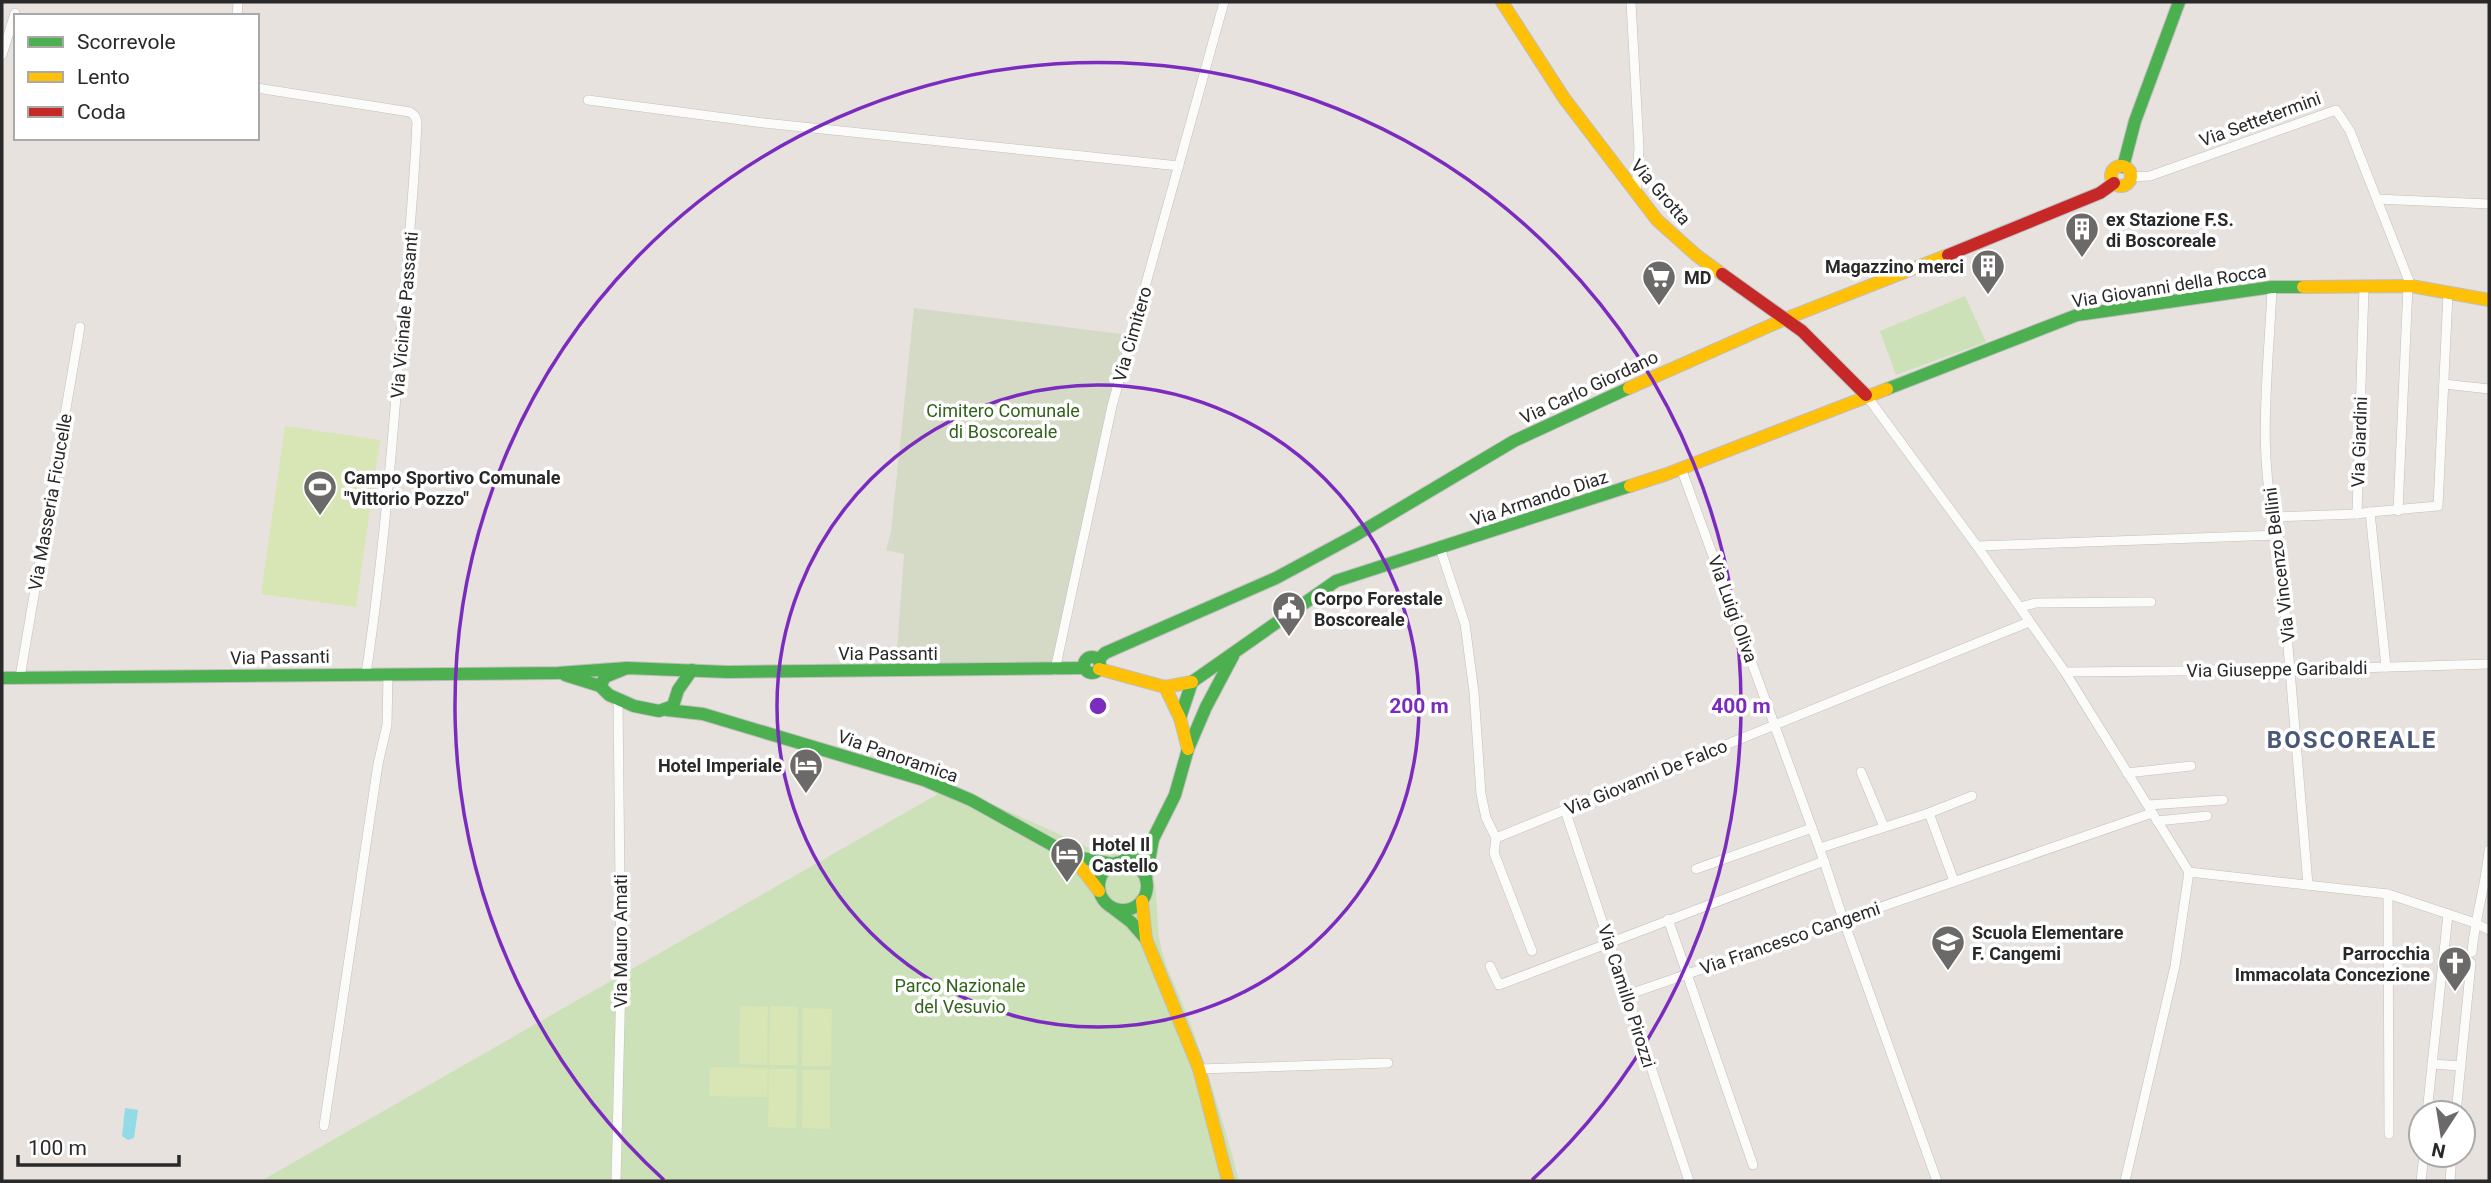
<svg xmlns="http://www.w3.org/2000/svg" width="2491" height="1183" font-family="Roboto,sans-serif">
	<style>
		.green { fill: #cde1b8 }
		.cemetery { fill: #d5dac6 }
		.pitch { fill: #d8e5b5 }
		.water { fill: #93dae7 }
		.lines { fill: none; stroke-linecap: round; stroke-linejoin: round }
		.street-casing { stroke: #c1bfbf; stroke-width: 10 }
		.fast-casing { stroke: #c1bfbf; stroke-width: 14 }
		.slow-casing { stroke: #c1bfbf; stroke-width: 14 }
		.jam-casing { stroke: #c1bfbf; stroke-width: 14 }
		.street { stroke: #fbfbfa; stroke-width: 9 }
		.fast { stroke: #4caf50; stroke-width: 12 }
		.slow { stroke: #ffc107; stroke-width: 12 }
		.jam { stroke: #c62828; stroke-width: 12 }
		.ring { fill: none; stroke: #7b2cbf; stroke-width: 3.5 }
		.labels { text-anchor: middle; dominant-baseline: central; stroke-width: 7; stroke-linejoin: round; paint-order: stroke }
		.street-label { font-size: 18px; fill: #292929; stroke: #fff }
		.poi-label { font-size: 18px; font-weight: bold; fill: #292929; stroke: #fff; text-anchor: start }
		.park-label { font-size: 18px; fill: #31631b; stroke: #fff }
		.district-label { font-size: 24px; font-weight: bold; letter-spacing: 2px; fill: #4a5778; stroke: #fff }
		.centre { fill: #7b2cbf; stroke: #fff; stroke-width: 3.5 }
		.ring-label { font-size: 21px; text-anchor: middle; font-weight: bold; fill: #7b2cbf; stroke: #fff; stroke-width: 7; stroke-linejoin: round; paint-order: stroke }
	</style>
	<rect width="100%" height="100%" fill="#e7e2de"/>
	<!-- green -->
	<g class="green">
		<path d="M1965,296l21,46 -90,33 -16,-44z"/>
		<path d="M952,786l151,68c14,-2 36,-4 45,9 11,16 8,59 12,79 5,27 19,50 28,75 20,54 37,109 51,164h-978z"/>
	</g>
	<!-- cemetery -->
	<path class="cemetery" d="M914,308l215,27 -76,329 -157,1 8,-111 -18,-4 5,-18z"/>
	<!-- pitch -->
	<g class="pitch">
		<path d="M285,426l95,14 -24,167 -95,-13z"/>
		<path d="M740,1006l28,1 -1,58 -28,-1z"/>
		<path d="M770,1006l28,1 -1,58h-28z"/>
		<path d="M803,1008l29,1 -1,57h-29z"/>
		<path d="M710,1067l58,1 -1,29 -58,-1z"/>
		<path d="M769,1069h28l-1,59 -28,-1z"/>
		<path d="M803,1070h27v59l-28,-1z"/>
	</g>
	<!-- water -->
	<path class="water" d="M125,1108l13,2 -4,28 -6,2 -6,-4z"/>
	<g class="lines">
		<!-- street casing -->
		<g class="street-casing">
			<g id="street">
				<path d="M1631,2l8,146 -3,44"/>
				<path d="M237,16l1,-14"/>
				<path d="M2,55l13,-42"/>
				<path d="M257,88l153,24 5,4 2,6c-3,71 -10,141 -16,212 -9,114 -18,227 -35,340"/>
				<path d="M588,100l176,23 415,43"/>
				<path d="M2131,177l19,-1 186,-66 14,21 61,155"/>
				<path d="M2377,199l112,5"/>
				<path d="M2272,287c-3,82 -17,172 7,252l29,346"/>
				<path d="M2364,287l-7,227 13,-2 16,155"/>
				<path d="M2444,384l45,5"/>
				<path d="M1866,395l111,151 88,126 124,200"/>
				<path d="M1681,468l143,393 19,58 94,262"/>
				<path d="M2398,511l10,-225"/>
				<path d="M2370,512l68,-6 10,-213"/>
				<path d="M2272,517l85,-3"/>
				<path d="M1977,546l301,-11"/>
				<path d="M1440,548l25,76 9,68 7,102 5,24 10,20 -2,15 38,98"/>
				<path d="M2020,607l16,-4 115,-1"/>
				<path d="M1055,670l57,-264 112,-404"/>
				<path d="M2065,672l225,-2 199,-6"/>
				<path d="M20,677l60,-350"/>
				<path d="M1861,772l23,55"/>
				<path d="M2127,773l64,-7"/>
				<path d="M2148,805l75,-5"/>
				<path d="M1565,810l124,371"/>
				<path d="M1929,813l25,68"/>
				<path d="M2157,821l50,-5"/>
				<path d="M1496,838l533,-216"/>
				<path d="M1820,848l109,-35 43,-17"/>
				<path d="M1696,869l116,-41"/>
				<path d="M2189,872l199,22 87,29 14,7"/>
				<path d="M2388,894l1,240"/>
				<path d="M1668,919l85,246"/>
				<path d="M2472,952c3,-35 14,-67 17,-102"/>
				<path d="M1490,966l9,19 325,-124"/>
				<path d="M1627,995l525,-182"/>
				<path d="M2432,1064l29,2"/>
				<path d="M1199,1069l189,-6"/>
				<path d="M2427,1113l21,-199"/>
				<path d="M2456,1113l15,-150"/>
				<path d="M324,1126l54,-362 9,-39 1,-51"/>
				<path d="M616,1181l5,-201 -3,-280"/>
				<path d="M2125,1181l50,-215 14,-94"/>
				<path d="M2421,1181l3,-26"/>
				<path d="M2450,1181l2,-26"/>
			</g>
		</g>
		<!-- fast casing -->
		<g class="fast-casing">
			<g id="fast">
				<path d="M2123,167l12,-46 44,-119"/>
				<path d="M1887,389l190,-74 195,-28h31"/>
				<circle cx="1092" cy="665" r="8"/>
				<path d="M1098,660l7,-7 171,-75 78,-42 160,-95 115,-53"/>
				<path d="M565,675l35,11 9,9 25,11 25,5 14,-5 5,-16 14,-20"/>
				<path d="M2,678l556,-5 69,-5"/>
				<path d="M600,686l5,-9 22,-9 101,4 356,-4"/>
				<path d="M667,710l36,4 221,66 47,20 101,56 41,8"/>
				<path d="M1180,718l12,-36 144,-101 294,-95"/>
				<path d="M1121,862l32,-23"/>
				<circle cx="1123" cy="886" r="24"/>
				<path d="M1146,878l7,-39 22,-44 13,-46 18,-42 27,-51"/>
				<path d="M1114,909l17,13 15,17"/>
			</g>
		</g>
		<!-- slow casing -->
		<g class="slow-casing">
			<g id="slow">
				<path d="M1502,2l62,96 93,122 39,35 26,19"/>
				<circle cx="2121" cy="176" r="10"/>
				<path d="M2303,287l108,-1 78,14"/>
				<path d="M1629,388l156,-69 163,-64"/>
				<path d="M1630,486l37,-12 220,-85"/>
				<path d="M1099,669l66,18 27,-5"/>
				<path d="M1165,687l15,31 8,31"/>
				<path d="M1072,856l27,35"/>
				<path d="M1142,901l4,38 53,130 29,112"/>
			</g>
		</g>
		<!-- jam casing -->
		<g class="jam-casing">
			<g id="jam">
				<path d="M1948,255l152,-62 14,-10"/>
				<path d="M1722,274l80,57 64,64"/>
			</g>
		</g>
		<!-- street -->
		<use href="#street" class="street"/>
		<!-- fast -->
		<use href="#fast" class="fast"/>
		<!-- slow -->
		<use href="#slow" class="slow"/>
		<!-- jam -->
		<use href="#jam" class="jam"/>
	</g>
	<!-- distance rings -->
	<g class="ring">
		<circle cx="1098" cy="706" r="321"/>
		<path d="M664 1180A643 643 0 1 1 1532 1180"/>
	</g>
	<!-- icons -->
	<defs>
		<g id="building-pin" transform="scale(1.75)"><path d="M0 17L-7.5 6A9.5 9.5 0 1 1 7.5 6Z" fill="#6c6a68" stroke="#fff"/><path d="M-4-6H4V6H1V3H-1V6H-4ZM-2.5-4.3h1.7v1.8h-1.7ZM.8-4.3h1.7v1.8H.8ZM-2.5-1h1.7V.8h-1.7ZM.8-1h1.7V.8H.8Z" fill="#fff"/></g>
		<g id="supermarket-pin" transform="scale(1.75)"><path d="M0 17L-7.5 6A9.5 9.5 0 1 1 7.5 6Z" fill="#6c6a68" stroke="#fff"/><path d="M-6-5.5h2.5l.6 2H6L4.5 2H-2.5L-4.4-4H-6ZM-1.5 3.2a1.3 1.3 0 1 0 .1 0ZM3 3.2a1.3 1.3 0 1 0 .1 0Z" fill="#fff"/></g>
		<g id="stadium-pin" transform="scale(1.75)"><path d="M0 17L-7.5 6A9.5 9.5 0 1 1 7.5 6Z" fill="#6c6a68" stroke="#fff"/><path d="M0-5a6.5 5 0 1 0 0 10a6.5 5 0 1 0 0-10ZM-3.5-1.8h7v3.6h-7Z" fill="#fff"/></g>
		<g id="civic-pin" transform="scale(1.75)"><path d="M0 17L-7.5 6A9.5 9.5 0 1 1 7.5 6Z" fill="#6c6a68" stroke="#fff"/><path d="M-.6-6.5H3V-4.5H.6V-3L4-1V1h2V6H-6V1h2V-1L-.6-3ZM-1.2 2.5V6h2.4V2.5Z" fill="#fff"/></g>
		<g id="hotel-pin" transform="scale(1.75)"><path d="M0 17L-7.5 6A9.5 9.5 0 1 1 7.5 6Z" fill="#6c6a68" stroke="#fff"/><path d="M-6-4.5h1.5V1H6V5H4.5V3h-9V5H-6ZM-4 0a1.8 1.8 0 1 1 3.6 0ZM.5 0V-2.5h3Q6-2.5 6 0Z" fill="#fff"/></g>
		<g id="school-pin" transform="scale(1.75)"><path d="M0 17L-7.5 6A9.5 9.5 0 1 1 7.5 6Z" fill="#6c6a68" stroke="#fff"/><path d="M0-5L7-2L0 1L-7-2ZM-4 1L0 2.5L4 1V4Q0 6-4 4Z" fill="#fff"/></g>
		<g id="church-pin" transform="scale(1.75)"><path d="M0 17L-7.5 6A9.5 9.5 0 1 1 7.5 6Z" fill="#6c6a68" stroke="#fff"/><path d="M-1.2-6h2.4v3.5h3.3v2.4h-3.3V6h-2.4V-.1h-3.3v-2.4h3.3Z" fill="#fff"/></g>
	</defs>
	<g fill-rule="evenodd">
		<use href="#building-pin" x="2082" y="229"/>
		<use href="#building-pin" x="1988" y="266"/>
		<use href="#supermarket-pin" x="1659" y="277"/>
		<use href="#stadium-pin" x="320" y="487"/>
		<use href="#civic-pin" x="1289" y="608"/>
		<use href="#hotel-pin" x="806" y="765"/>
		<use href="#hotel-pin" x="1067" y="854"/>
		<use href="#school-pin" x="1948" y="942"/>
		<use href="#church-pin" x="2455" y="963"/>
	</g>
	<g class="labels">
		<!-- street labels -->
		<g class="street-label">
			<text transform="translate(2260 119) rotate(-20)">Via Settetermini</text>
			<text transform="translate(1661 192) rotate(49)">Via Grotta</text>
			<text transform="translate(2169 286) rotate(-9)">Via Giovanni della Rocca</text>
			<text transform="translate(404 315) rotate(-85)">Via Vicinale Passanti</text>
			<text transform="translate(1132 334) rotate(-74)">Via Cimitero</text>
			<text transform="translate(1589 387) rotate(-25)">Via Carlo Giordano</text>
			<text transform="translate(2359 442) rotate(-88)">Via Giardini</text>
			<text transform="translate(1539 498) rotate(-18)">Via Armando Diaz</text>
			<text transform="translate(50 502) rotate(-80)">Via Masseria Ficucelle</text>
			<text transform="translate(2279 565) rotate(-97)">Via Vincenzo Bellini</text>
			<text transform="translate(1733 609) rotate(70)">Via Luigi Oliva</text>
			<text x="888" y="653">Via Passanti</text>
			<text transform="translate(280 657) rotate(-1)">Via Passanti</text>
			<text transform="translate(2277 669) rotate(-1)">Via Giuseppe Garibaldi</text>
			<text transform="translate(898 756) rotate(19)">Via Panoramica</text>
			<text transform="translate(1646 777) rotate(-22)">Via Giovanni De Falco</text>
			<text transform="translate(1790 938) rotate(-19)">Via Francesco Cangemi</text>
			<text transform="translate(620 941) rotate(-90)">Via Mauro Amati</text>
			<text transform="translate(1627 996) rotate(72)">Via Camillo Pirozzi</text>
		</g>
		<!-- poi labels -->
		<g class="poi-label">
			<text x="2106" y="219">ex Stazione F.S.<tspan x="2106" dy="21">di Boscoreale</tspan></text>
			<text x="1964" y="266" text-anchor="end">Magazzino merci</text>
			<text x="1684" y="277">MD</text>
			<text x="344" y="477">Campo Sportivo Comunale<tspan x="344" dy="21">"Vittorio Pozzo"</tspan></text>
			<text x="1314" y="598">Corpo Forestale<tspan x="1314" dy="21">Boscoreale</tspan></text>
			<text x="782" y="765" text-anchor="end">Hotel Imperiale</text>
			<text x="1092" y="844">Hotel Il<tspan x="1092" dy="21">Castello</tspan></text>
			<text x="1972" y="932">Scuola Elementare<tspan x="1972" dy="21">F. Cangemi</tspan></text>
			<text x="2430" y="953" text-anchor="end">Parrocchia<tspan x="2430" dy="21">Immacolata Concezione</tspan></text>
		</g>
		<!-- park labels -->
		<g class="park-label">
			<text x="1003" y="410">Cimitero Comunale<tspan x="1003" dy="21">di Boscoreale</tspan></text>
			<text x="960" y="985">Parco Nazionale<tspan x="960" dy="21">del Vesuvio</tspan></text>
		</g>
		<!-- district labels -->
		<g class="district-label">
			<text x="2352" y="740">BOSCOREALE</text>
		</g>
	</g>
	<circle cx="1098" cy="706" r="10" class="centre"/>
	<g class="ring-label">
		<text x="1419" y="713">200 m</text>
		<text x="1741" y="713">400 m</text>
	</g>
	<!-- border -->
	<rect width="2491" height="1183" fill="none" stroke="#292929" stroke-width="7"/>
	<!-- legend -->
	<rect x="14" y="14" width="245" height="126" fill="#ffffff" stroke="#a9a9a9" stroke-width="2"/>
	<rect x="28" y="37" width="35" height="10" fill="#4caf50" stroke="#a9a9a9" stroke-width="2"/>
	<text x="77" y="49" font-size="21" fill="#292929">Scorrevole</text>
	<rect x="28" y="72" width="35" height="10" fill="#ffc107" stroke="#a9a9a9" stroke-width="2"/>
	<text x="77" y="84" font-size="21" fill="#292929">Lento</text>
	<rect x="28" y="107" width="35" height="10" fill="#c62828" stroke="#a9a9a9" stroke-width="2"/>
	<text x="77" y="119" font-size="21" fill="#292929">Coda</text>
	<!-- north arrow -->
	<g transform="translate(2442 1134) rotate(192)"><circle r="33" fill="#ffffff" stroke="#a9a9a9" stroke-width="2"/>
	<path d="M0-5L12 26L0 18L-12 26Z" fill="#6c6a68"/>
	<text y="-10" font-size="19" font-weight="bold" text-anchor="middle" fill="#292929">N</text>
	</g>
	<!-- scale -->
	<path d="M18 1155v10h161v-10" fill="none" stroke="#292929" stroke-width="3.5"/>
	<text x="28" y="1155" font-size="21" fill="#292929" stroke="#ffffff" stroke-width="5" paint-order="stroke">100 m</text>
</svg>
